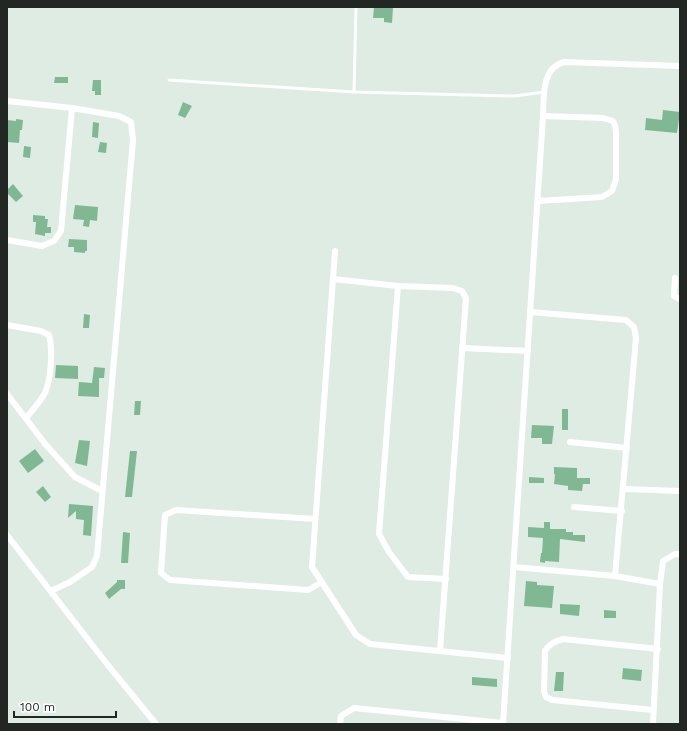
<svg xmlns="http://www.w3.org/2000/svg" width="687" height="731" font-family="'Work Sans',sans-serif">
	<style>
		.building { fill: #81b894 }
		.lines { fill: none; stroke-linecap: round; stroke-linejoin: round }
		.lane { stroke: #fff; stroke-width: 3 }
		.street { stroke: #fff; stroke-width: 6 }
	</style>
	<rect width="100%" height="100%" fill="#dfece3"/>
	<!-- building -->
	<g class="building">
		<path d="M374,7l19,1 -1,15 -8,-1v-4h-11z"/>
		<path d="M55,77h13v6h-14z"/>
		<path d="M93,80h8v15h-6v-4h-3z"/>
		<path d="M183,102l9,4 -7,12 -7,-3z"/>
		<path d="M663,110l17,2 -3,21 -32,-3 1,-12 16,2z"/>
		<path d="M16,119l7,1 -1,10h-2l-1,13 -12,-1v-22l9,1z"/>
		<path d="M93,122l6,1 -1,15 -6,-1z"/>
		<path d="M100,142l7,1 -1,10 -8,-1z"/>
		<path d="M24,146l7,1 -1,11 -7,-1z"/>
		<path d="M13,184l10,12 -7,6 -9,-9v-3z"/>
		<path d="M75,205l23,2 -1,14 -7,-1 -1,7 -6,-1 1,-6 -11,-1z"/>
		<path d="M33,215l12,1v3h3l-1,8h4v6h-6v3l-10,-2 1,-12h-3z"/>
		<path d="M69,239l18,1v11h-2v2l-11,-1v-5h-6z"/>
		<path d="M84,314l6,1 -1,13h-6z"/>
		<path d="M56,365l22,1v13l-23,-1z"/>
		<path d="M94,367l11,1 -1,10h-5v19l-21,-1 1,-14 13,1z"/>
		<path d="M135,401h6l-1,14h-6z"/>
		<rect x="562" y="409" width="6" height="21"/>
		<path d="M532,425l22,1 -2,18h-10v-6h-11z"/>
		<path d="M79,440l11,1 -3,25 -12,-3z"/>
		<path d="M35,449l9,12 -16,12 -9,-12z"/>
		<path d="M130,451h7l-5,46h-7z"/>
		<path d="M554,467l23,1v10h13v6h-7l-1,7 -14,-1v-4l-14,-2 1,-10h-1z"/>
		<path d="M529,477l15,1v5h-15z"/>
		<path d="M43,486l8,11 -6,5 -9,-10z"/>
		<path d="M69,504l24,2 -2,30 -8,-1 1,-15 -8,-1v-8l-8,7z"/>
		<path d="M544,522h6v7h16v3h7v3h12v7l-25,-3 -1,23 -14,-1v2l-5,-1 1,-9h1l1,-15 -15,-1v-10l16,1z"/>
		<path d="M123,532l7,1 -2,30h-7z"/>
		<path d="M117,580h8v9h-4l-12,10 -4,-6 12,-11z"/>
		<path d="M526,581l11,1v3l17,1 -2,22 -28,-2z"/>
		<path d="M560,604l20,1 -1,11 -19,-2z"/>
		<path d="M604,610l12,1v7h-12z"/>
		<path d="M623,668l19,2 -1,11 -19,-2z"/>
		<path d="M556,672h8l-1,19h-9z"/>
		<path d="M472,677l25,2v8l-25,-2z"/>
	</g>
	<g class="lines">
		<!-- lane -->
		<g class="lane">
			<path d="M169,80l185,12 161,4 29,-4"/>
			<path d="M354,92l2,-85"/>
		</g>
		<!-- street -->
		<g class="street">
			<path d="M7,101l65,7 47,8 12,6 2,18 -36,416 -5,11 -22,15 -19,9"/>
			<path d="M538,201l64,-4 10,-6 4,-12v-46l-1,-8 -2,-4 -10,-3 -60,-2"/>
			<path d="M7,240l35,6 12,-5 7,-10 11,-123"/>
			<path d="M335,251l-23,316 44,68 14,9 138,14"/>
			<path d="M675,278l-1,18 6,3"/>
			<path d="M333,279l65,7 55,2 9,3 4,7 -26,353"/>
			<path d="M398,286l-19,248 10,18 19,25 38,2"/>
			<path d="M530,312l96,8 8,7 2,11 -21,238"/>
			<path d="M7,325l34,6 8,4c4,15 2,44 -4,58 -5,9 -13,18 -19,25"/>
			<path d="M462,348l66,3"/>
			<path d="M7,394l39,51 29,32 27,14"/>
			<path d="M570,442l57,6"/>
			<path d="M624,489l56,2"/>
			<path d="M574,507l48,4"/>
			<path d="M315,519l-139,-9 -11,5 -4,58 9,7 138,10 14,-8"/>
			<path d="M7,535l100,129 49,60"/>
			<path d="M514,567l101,9 45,8"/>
			<path d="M653,710l-101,-10 -6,-3 -2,-5 1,-41c4,-7 10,-10 18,-12l95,10"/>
			<path d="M340,724l1,-8 13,-8 149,15"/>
			<path d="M503,724l40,-608c1,-18 -2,-48 21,-54l116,4"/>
			<path d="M653,724l7,-140 3,-23 12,-7h5"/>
		</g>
	</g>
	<!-- border -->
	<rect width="687" height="731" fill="none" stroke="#222724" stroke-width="16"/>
	<!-- scale -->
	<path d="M14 711v6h102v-6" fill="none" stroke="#222724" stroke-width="2"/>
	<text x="20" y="711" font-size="12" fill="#222724" stroke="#ffffff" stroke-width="3" paint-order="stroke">100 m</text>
</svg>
